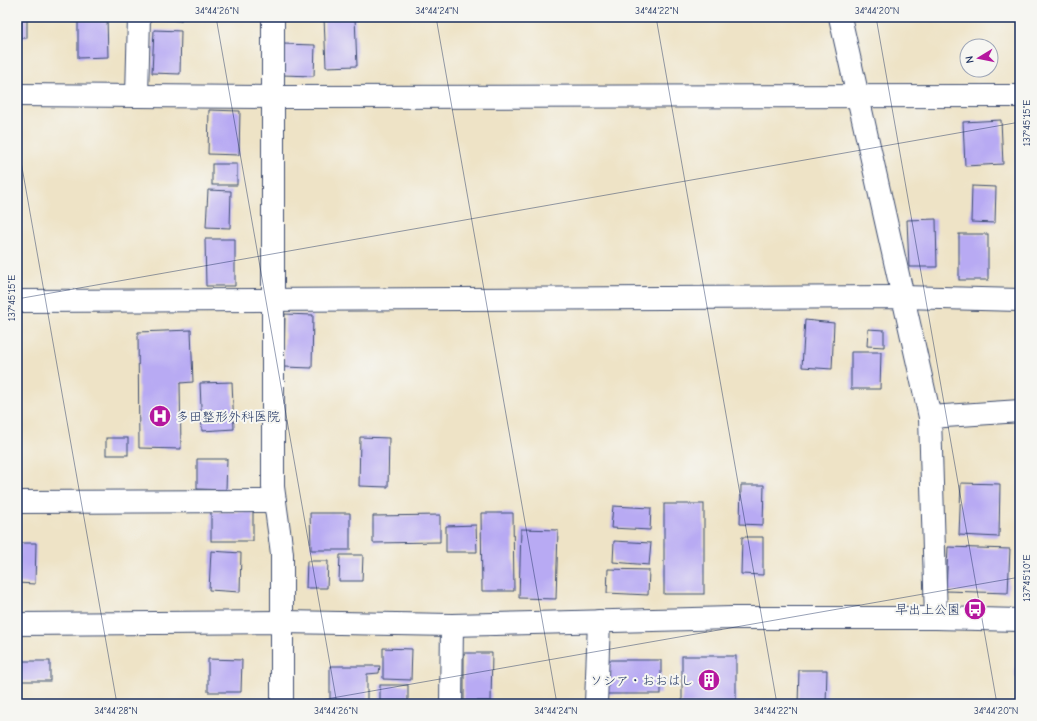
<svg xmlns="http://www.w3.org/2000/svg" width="1037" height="721" font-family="'Comic Neue','Klee One',sans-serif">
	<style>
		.building { fill: #b8aaf3 }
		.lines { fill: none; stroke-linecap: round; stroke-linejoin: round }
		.minor-casing { stroke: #3b4a6e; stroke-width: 24 }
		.tertiary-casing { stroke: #3b4a6e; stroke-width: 24 }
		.minor { stroke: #fff; stroke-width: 22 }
		.tertiary { stroke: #fff; stroke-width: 22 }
		.ticks { fill: none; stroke: #1b2f5e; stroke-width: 1; stroke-opacity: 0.45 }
		.labels { text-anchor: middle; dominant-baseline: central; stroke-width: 4; stroke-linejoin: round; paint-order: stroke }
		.poi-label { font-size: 13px; fill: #1b2f5e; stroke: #f6f6f2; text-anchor: end }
		.neatline { fill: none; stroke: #1b2f5e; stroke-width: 1.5 }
		.ticks-label { font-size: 10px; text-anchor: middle; fill: #1b2f5e }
	</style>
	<rect width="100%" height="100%" fill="#f6f6f2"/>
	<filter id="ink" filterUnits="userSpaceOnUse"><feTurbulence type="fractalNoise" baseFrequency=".025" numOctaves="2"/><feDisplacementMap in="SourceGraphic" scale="8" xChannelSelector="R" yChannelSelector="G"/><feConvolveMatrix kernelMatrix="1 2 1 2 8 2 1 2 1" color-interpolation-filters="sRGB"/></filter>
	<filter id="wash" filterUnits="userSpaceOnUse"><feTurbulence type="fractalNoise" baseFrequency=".012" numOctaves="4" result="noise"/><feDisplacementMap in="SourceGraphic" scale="16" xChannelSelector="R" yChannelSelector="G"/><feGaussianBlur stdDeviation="0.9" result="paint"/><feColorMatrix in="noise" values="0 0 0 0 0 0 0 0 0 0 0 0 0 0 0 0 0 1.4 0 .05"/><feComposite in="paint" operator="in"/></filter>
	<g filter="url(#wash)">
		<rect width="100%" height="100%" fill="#eee3c6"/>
		<g id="blocks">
			<!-- building -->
			<g class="building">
				<rect x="17" y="17" width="10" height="21"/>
				<path d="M78,17h29l1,40 -30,1z"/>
				<path d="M151,17h30v4l-31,-2z"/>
				<path d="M292,17h23l-1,2 -22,-1z"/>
				<path d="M324,17h31l2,49 -31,1z"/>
				<path d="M154,30l27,1 -1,43 -28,-1z"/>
				<path d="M283,44l32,1 -1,31 -32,-1z"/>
				<path d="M209,110l31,1 -1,44 -31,-1z"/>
				<path d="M1001,120l2,44 -38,2 -2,-44z"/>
				<rect x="212" y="164" width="25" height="21"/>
				<path d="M972,186l24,1 -1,36 -24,-1z"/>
				<path d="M208,190l23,1 -1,37 -24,-1z"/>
				<path d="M936,219l1,48h-28l-2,-47z"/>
				<rect x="959" y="234" width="29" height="46"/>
				<path d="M205,239h30v47h-29z"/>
				<path d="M285,314l28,1 -1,53 -28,-1z"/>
				<path d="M805,320l29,3 -2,46 -30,-2z"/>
				<path d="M868,329l16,1v17l-17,-1z"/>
				<path d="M191,330l2,52 -13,1 1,66 -42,-1 -1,-116z"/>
				<path d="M851,352h30l-1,37h-29z"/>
				<path d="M232,382l2,47 -32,2 -2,-48z"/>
				<path d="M360,437l29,1 -1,49 -29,-1z"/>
				<rect x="106" y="438" width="22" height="17"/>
				<path d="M197,459h30l-1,31 -29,-1z"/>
				<path d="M961,483l39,1 -1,53 -40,-2z"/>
				<path d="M741,485h23l-1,40 -23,-1z"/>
				<rect x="664" y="504" width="40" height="90"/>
				<path d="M613,506l38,2 -1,22 -39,-2z"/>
				<rect x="211" y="512" width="42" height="29"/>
				<path d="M310,513h40v37h-39z"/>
				<path d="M481,513h32l1,78h-32z"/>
				<path d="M440,515v27l-67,1v-27z"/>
				<path d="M476,525l1,27h-31v-26z"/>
				<path d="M521,529l37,1 -2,69 -37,-1z"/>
				<path d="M742,537h21v38l-22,-1z"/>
				<path d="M614,541l37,2 -2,22 -36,-3z"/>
				<path d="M17,543h19l-1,41 -18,-1z"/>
				<path d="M948,547l62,2 -2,44 -62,-2z"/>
				<path d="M211,551l30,2 -1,39 -31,-2z"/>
				<path d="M340,555h23l-1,26h-23z"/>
				<path d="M307,561h21l-1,27h-21z"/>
				<path d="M608,569l41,1 -1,25 -41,-2z"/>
				<path d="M383,648l29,1 -1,31 -28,-1z"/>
				<path d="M1016,648h4v30l-5,-1z"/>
				<path d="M464,653h28l-1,48h-27z"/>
				<rect x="682" y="656" width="54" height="48"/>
				<path d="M208,659l34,1 -1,32h-33z"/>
				<rect x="603" y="660" width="58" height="34"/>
				<rect x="17" y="661" width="33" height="20"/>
				<path d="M330,666h50l-1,7 -12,1v30h-37z"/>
				<path d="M799,670h28l-1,34h-28z"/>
				<path d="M1018,681h2v23h-3z"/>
				<rect x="380" y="685" width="28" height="19"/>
			</g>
		</g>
	</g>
	<g filter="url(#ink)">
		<use href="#blocks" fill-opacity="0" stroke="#3b4a6e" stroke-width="1"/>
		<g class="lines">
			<!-- minor casing -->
			<g class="minor-casing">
				<g id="minor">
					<path d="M273,17v470l7,51"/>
					<path d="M840,17l90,400"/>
					<path d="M17,95l256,2 747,-1"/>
					<path d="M137,96l2,-79"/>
					<path d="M17,301l885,-4 118,3"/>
					<path d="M17,502l258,-1"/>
					<path d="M936,618l-6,-201 90,-6"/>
					<path d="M451,704l1,-79"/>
					<path d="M596,704l3,-83"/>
				</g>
			</g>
			<!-- tertiary casing -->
			<g class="tertiary-casing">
				<g id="tertiary">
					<path d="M280,538l2,16v150"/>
					<path d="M17,624l266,-2 169,3 281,-7h203l84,2"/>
				</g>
			</g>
			<!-- minor -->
			<use href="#minor" class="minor"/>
			<!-- tertiary -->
			<use href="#tertiary" class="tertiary"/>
		</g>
	</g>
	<!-- ticks -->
	<path class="ticks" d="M216,17l121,687M436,17l121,687M656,17l121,687M876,17l121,687M17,139l100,565M17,299l1003,-177M298,704l722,-127"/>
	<!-- icons -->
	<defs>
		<g id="hospital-disc" transform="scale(1.15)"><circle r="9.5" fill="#b5179e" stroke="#f6f6f2"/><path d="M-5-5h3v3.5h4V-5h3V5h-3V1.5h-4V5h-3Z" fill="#fff"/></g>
		<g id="bus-disc" transform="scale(1.15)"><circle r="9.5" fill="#b5179e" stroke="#f6f6f2"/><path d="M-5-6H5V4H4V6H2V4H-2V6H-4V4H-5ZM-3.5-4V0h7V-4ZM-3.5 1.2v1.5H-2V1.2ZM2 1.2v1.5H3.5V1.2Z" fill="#fff"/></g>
		<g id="building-disc" transform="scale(1.15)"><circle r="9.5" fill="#b5179e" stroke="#f6f6f2"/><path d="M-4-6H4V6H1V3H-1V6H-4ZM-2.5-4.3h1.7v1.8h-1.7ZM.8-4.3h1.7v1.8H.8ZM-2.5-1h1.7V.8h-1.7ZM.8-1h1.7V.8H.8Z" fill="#fff"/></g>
	</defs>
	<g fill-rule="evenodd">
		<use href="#hospital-disc" x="160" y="416"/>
		<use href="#bus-disc" x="975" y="609"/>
		<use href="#building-disc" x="709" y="680"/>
	</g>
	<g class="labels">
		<!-- poi labels -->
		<g class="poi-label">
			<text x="176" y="416" text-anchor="start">多田整形外科医院</text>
			<text x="960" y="609">早出上公園</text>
			<text x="694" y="680">ソシア・おおはし</text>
		</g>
	</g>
	<!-- margin -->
	<rect width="1037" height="721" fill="none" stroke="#f6f6f2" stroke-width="44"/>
	<!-- north arrow -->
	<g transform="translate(979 58) rotate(260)"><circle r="19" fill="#f6f6f2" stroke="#9ea6b7"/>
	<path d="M0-3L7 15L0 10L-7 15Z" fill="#b5179e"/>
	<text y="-6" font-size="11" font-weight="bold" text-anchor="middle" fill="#1b2f5e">N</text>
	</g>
	<rect x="22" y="22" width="993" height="677" class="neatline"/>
	<g class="ticks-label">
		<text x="217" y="14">34°44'26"N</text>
		<text x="437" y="14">34°44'24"N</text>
		<text x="657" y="14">34°44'22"N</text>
		<text x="877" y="14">34°44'20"N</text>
		<text transform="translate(1026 123) rotate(-90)" y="4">137°45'15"E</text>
		<text transform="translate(11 298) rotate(-90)" y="4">137°45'15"E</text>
		<text transform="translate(1026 578) rotate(-90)" y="4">137°45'10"E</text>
		<text x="116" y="714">34°44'28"N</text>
		<text x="336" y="714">34°44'26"N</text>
		<text x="556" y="714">34°44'24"N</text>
		<text x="776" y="714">34°44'22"N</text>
		<text x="996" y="714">34°44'20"N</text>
	</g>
</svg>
